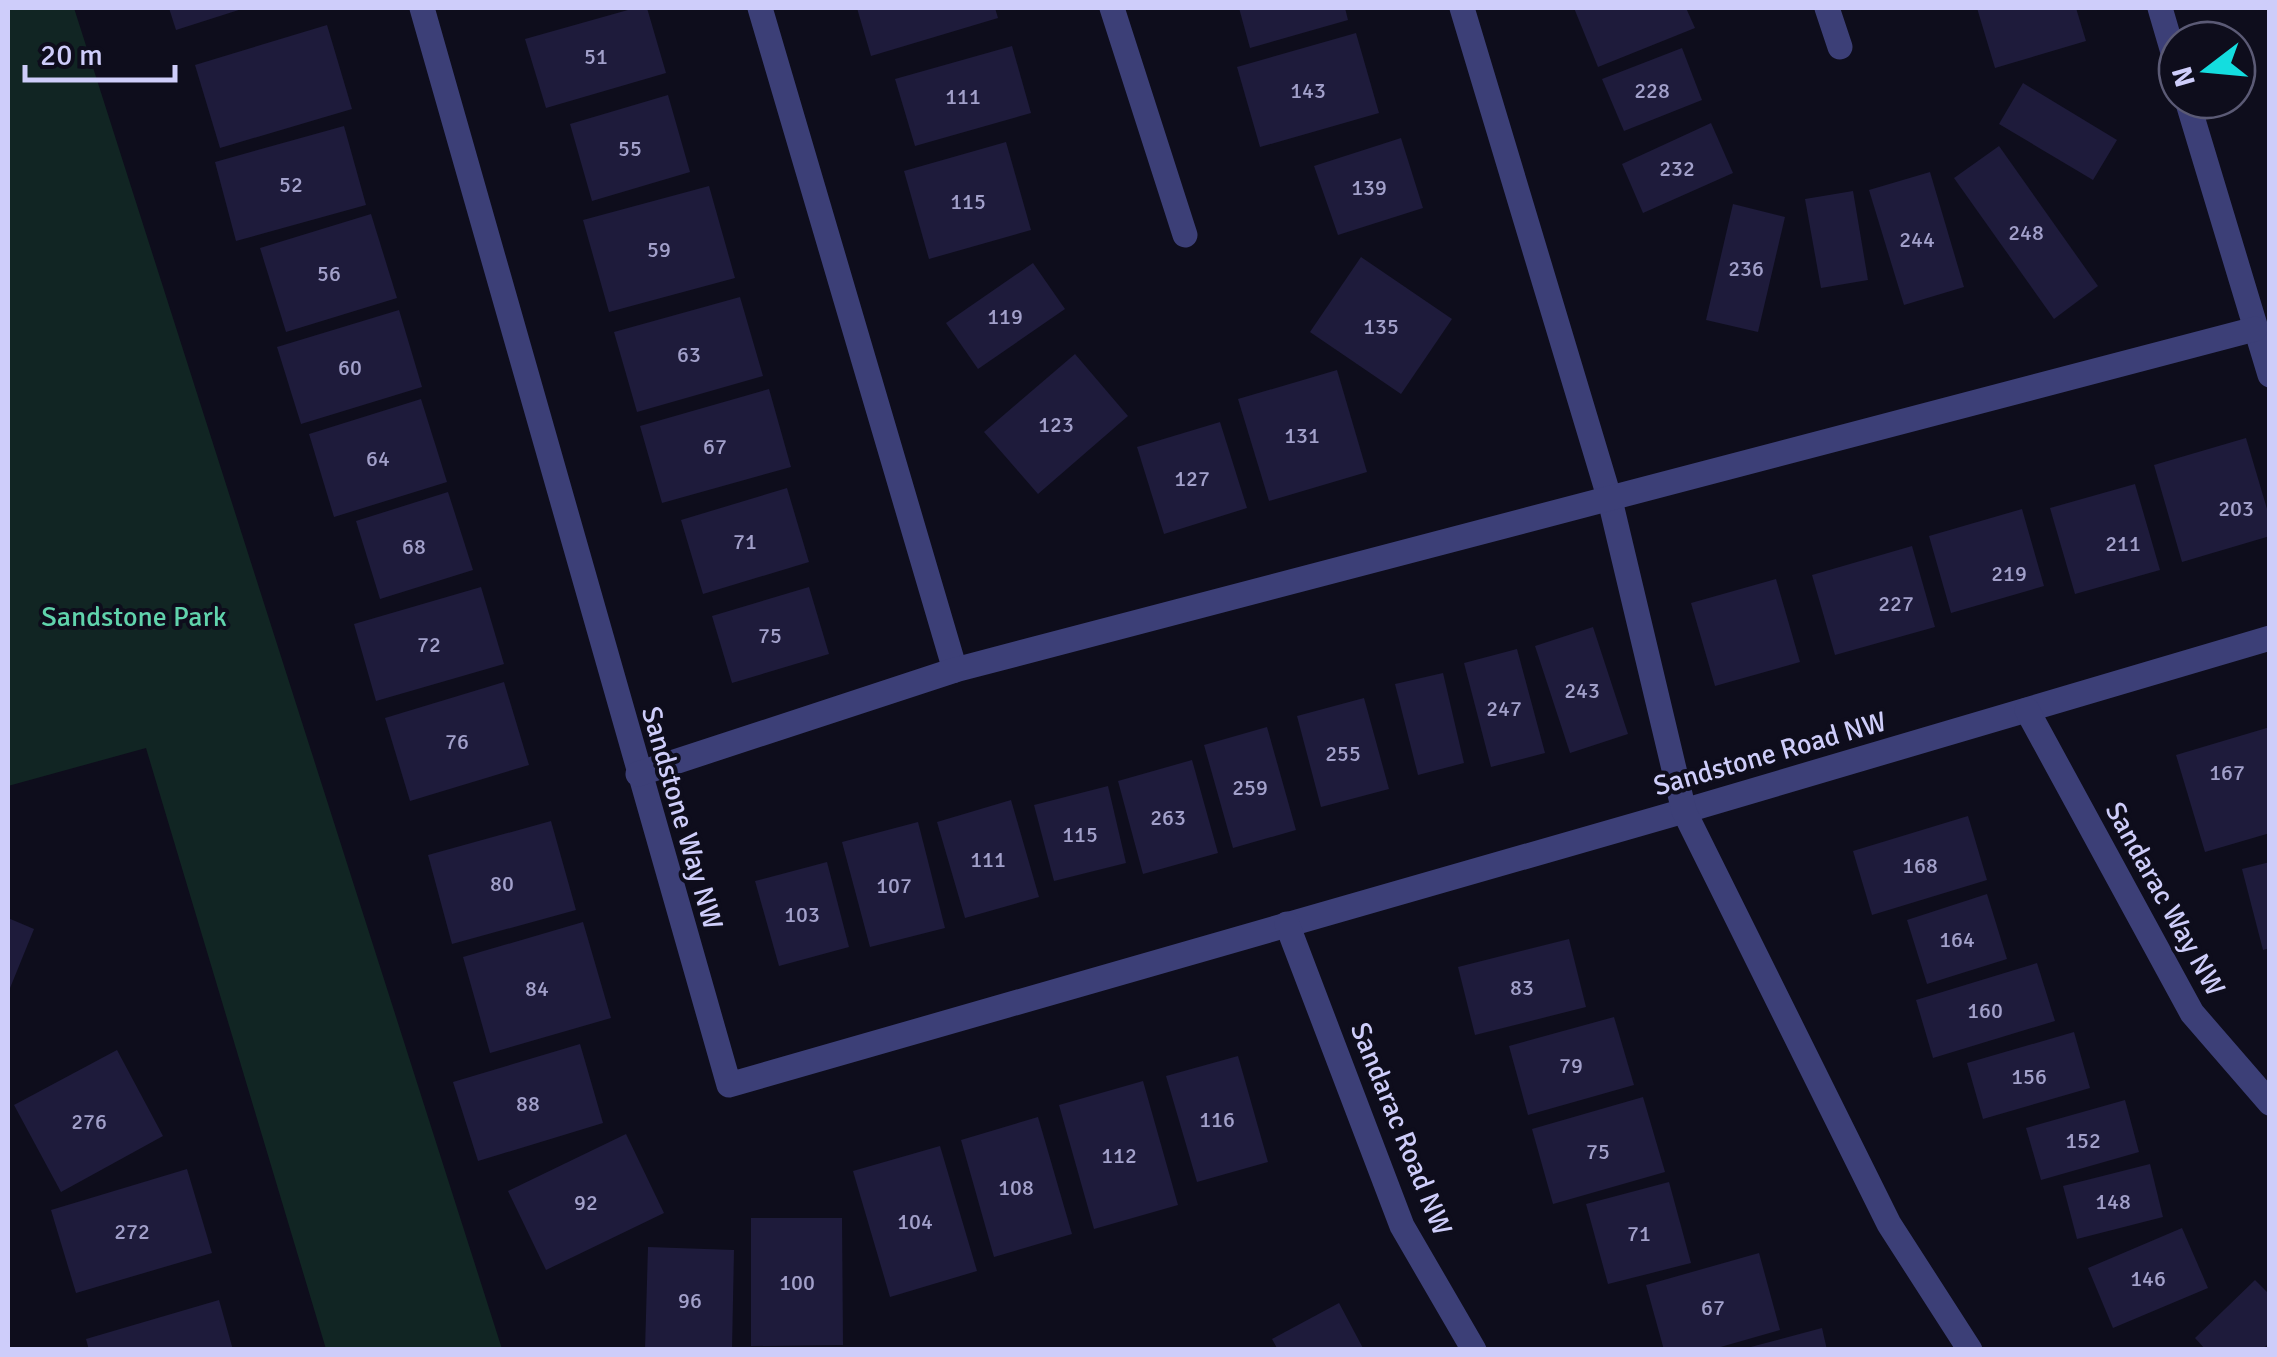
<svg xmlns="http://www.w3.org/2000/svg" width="2277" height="1357" font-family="Signika,sans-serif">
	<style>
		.green { fill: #112523 }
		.building { fill: #1e1b3b }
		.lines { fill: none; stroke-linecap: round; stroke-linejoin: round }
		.minor { stroke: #3c3f77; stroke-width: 25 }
		.labels { text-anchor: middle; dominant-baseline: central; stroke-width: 8; stroke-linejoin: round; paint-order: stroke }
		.number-label { font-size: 22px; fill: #a2a0ca }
		.park-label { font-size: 28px; fill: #60d3ac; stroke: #0e0d1c }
		.street-label { font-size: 28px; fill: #cecdfa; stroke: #0e0d1c }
	</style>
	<rect width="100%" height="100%" fill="#0e0d1c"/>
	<!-- green -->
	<path class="green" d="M8,8h66l428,1341h-176l-180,-601 -138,38z"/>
	<!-- building -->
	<g class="building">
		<path d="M169,8h76l-69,22z"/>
		<path d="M635,8h12l19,65 -120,35 -21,-69z"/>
		<path d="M857,8h138l3,10 -127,38z"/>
		<path d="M1239,8h106l3,12 -98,28z"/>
		<path d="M1574,8h112l9,20 -97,39z"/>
		<path d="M1977,8h99l10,33 -91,27z"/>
		<path d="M327,25l25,84 -132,39 -25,-83z"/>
		<path d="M1356,33l23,80 -119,34 -23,-80z"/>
		<path d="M1012,46l19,67 -116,33 -20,-67z"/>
		<path d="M1682,48l20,52 -78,31 -22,-52z"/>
		<path d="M2023,83l94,57 -24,40 -94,-56z"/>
		<path d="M668,95l22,77 -98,29 -22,-77z"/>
		<path d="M1711,123l22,50 -90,40 -21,-49z"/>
		<path d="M344,126l22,79 -130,36 -21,-79z"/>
		<path d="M1401,138l22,70 -85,27 -24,-69z"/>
		<path d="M1006,142l25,88 -102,29 -25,-88z"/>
		<path d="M1999,146l99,140 -44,33 -100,-141z"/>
		<path d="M1930,172l34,115 -60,18 -35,-115z"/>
		<path d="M709,186l26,92 -126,34 -26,-92z"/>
		<path d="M1853,191l15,89 -47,8 -16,-89z"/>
		<path d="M1733,204l52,13 -27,115 -52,-12z"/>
		<path d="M371,214l26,84 -111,34 -26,-84z"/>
		<path d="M1361,257l91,62 -51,75 -91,-62z"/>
		<path d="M1033,263l32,46 -87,60 -32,-46z"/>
		<path d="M740,297l23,79 -126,36 -23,-80z"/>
		<path d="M399,310l23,77 -121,37 -24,-77z"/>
		<path d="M1075,354l53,62 -90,78 -54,-62z"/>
		<path d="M1337,370l30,102 -98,29 -31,-102z"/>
		<path d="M769,389l22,78 -129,36 -22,-77z"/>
		<path d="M421,399l26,83 -113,35 -25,-83z"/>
		<path d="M1220,422l27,86 -83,26 -27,-87z"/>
		<path d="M2246,438l24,81v17l-88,26 -28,-97z"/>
		<path d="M2135,484l25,86 -85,24 -25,-86z"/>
		<path d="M787,488l22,74 -106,32 -22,-74z"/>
		<path d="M448,492l25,78 -93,29 -24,-78z"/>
		<path d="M2022,509l22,77 -93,27 -22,-77z"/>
		<path d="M1912,546l23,81 -100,28 -23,-80z"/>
		<path d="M1776,579l24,83 -85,24 -24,-83z"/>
		<path d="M481,587l23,77 -128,37 -22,-77z"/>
		<path d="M809,587l20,67 -97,29 -20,-67z"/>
		<path d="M1593,627l35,107 -58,19 -35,-107z"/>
		<path d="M1517,649l28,104 -54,14 -27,-104z"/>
		<path d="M1443,673l21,90 -46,12 -23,-91z"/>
		<path d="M504,682l25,83 -119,36 -25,-83z"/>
		<path d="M1364,698l25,91 -68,18 -24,-91z"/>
		<path d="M1267,727l29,103 -63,18 -29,-103z"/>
		<path d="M2270,727v106l-65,19 -29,-97z"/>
		<path d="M1192,760l26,93 -75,21 -25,-93z"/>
		<path d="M1108,786l18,77 -72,18 -20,-76z"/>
		<path d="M1011,800l28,97 -74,21 -28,-96z"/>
		<path d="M1968,816l19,64 -115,35 -19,-64z"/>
		<path d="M551,821l25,89 -124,34 -24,-89z"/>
		<path d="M918,822l27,106 -75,19 -28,-105z"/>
		<path d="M827,862l22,85 -70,19 -24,-85z"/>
		<path d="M2270,862v86l-7,2 -21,-81z"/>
		<path d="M1987,894l20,65 -80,25 -20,-64z"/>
		<path d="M8,918l26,11 -26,64z"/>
		<path d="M583,922l28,96 -121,35 -27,-96z"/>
		<path d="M1569,939l17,68 -111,28 -17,-68z"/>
		<path d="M2037,963l18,58 -122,37 -17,-58z"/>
		<path d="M1614,1017l20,68 -106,30 -19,-69z"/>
		<path d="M2074,1032l16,56 -107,31 -16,-56z"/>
		<path d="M580,1044l23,79 -125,38 -25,-79z"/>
		<path d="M117,1050l46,86 -102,56 -47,-87z"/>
		<path d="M1238,1056l30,106 -71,20 -31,-106z"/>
		<path d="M1143,1081l35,124 -84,24 -35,-124z"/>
		<path d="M1643,1097l22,75 -112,32 -21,-75z"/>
		<path d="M2125,1100l14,52 -98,28 -15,-52z"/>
		<path d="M1038,1117l34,117 -78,23 -33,-117z"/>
		<path d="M626,1134l38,79 -118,57 -38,-79z"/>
		<path d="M940,1146l37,125 -87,26 -37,-126z"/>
		<path d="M2150,1164l13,53 -86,22 -14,-53z"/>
		<path d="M187,1169l25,84 -136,40 -25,-83z"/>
		<path d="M1669,1182l22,81 -83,21 -22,-80z"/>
		<path d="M751,1218h91l1,127 -92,1z"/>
		<path d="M2182,1228l26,60 -95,40 -25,-60z"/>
		<path d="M648,1247l86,3 -2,100h-87z"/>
		<path d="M1759,1253l21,77 -70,20h-46l-18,-65z"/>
		<path d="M2255,1280l15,15v47l-8,8h-56l-11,-12z"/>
		<path d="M219,1300l14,50h-144l-3,-11z"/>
		<path d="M1339,1303l25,47h-86l-6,-11z"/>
		<path d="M1822,1328l5,22h-80v-2z"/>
	</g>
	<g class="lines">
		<!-- minor -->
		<g class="minor">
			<path d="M422,8l307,1077 955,-274 586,-173"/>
			<path d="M760,8l195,662"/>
			<path d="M1112,8l73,227"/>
			<path d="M1462,8l148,492 74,311 205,413 81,126"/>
			<path d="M1827,8l13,39"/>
			<path d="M2160,8l17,58"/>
			<path d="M2187,100l83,275"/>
			<path d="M2027,710l165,303 78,90"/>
			<path d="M638,774l317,-104 1300,-341"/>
			<path d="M1287,924l115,302 72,124"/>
		</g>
	</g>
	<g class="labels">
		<!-- number labels -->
		<g class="number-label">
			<text x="596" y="56">51</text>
			<text x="1308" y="90">143</text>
			<text x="1652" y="90">228</text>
			<text x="963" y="96">111</text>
			<text x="630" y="148">55</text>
			<text x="1677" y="168">232</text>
			<text x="291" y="184">52</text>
			<text x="1369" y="187">139</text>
			<text x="968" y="201">115</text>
			<text x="2026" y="232">248</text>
			<text x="1917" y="239">244</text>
			<text x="659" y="249">59</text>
			<text x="1746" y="268">236</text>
			<text x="329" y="273">56</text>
			<text x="1005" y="316">119</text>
			<text x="1381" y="326">135</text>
			<text x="689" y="354">63</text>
			<text x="350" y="367">60</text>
			<text x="1056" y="424">123</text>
			<text x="1302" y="435">131</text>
			<text x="715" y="446">67</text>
			<text x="378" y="458">64</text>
			<text x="1192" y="478">127</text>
			<text x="2236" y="508">203</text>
			<text x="745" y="541">71</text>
			<text x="2123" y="543">211</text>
			<text x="414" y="546">68</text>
			<text x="2009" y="573">219</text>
			<text x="1896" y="603">227</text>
			<text x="770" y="635">75</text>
			<text x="429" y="644">72</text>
			<text x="1582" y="690">243</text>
			<text x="1504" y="708">247</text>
			<text x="457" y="741">76</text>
			<text x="1343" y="753">255</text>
			<text x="2227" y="772">167</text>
			<text x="1250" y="787">259</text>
			<text x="1168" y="817">263</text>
			<text x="1080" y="834">115</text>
			<text x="988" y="859">111</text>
			<text x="1920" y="865">168</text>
			<text x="502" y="883">80</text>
			<text x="894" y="885">107</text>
			<text x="802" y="914">103</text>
			<text x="1957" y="939">164</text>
			<text x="1522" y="987">83</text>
			<text x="537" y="988">84</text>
			<text x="1985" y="1010">160</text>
			<text x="1571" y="1065">79</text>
			<text x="2029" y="1076">156</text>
			<text x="528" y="1103">88</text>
			<text x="1217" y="1119">116</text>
			<text x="89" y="1121">276</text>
			<text x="2083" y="1140">152</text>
			<text x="1598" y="1151">75</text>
			<text x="1119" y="1155">112</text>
			<text x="1016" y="1187">108</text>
			<text x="2113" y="1201">148</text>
			<text x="586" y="1202">92</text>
			<text x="915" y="1221">104</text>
			<text x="132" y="1231">272</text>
			<text x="1639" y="1233">71</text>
			<text x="2148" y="1278">146</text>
			<text x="797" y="1282">100</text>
			<text x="690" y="1300">96</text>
			<text x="1713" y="1307">67</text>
		</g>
		<!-- park labels -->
		<g class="park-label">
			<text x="134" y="617">Sandstone Park</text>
		</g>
		<!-- street labels -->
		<g class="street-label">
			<text transform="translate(1770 754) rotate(-16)">Sandstone Road NW</text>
			<text transform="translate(682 818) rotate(74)">Sandstone Way NW</text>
			<text transform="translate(2165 899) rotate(61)">Sandarac Way NW</text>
			<text transform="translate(1401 1129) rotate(68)">Sandarac Road NW</text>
		</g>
	</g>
	<!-- border -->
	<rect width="2277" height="1357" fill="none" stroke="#cecdfa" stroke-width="20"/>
	<!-- north arrow -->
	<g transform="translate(2207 70) rotate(254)"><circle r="48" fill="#0e0d1c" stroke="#5b5a75" stroke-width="2.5"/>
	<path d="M0-8L18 38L0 25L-18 38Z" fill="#14dddf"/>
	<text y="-15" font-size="28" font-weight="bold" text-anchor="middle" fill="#cecdfa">N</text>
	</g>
	<!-- scale -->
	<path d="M25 65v15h150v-15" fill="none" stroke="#cecdfa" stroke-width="5"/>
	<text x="40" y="65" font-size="30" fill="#cecdfa" stroke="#0e0d1c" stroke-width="8" paint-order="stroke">20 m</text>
</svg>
